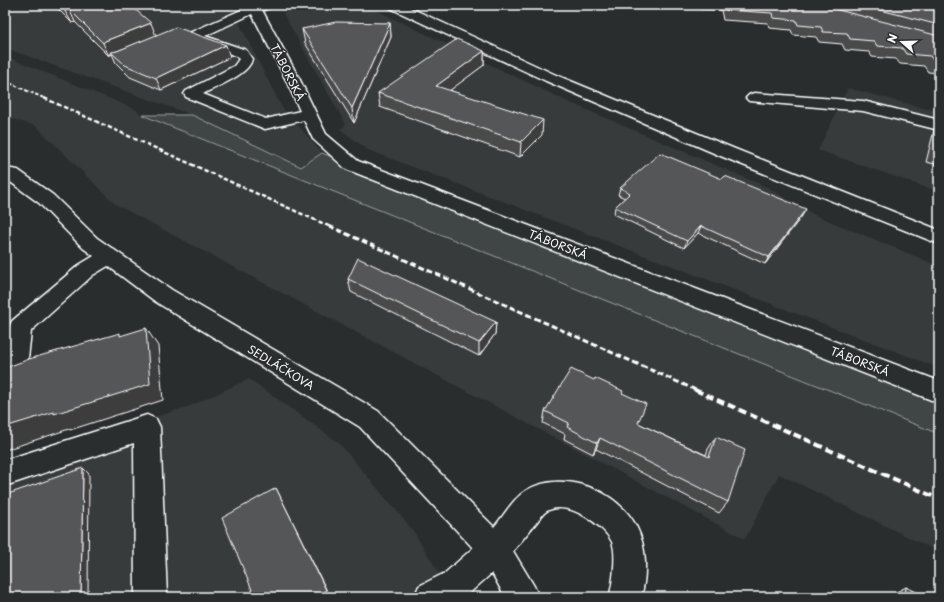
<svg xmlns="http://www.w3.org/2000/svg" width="944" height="602" font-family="'Playpen Sans',sans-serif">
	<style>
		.built { fill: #373a3b }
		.green { fill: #414445; stroke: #a0a2a2 }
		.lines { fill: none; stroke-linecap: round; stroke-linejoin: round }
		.minor-casing { stroke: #fff; stroke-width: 3 }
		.major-casing { stroke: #fff; stroke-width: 3 }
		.minor { fill: #2a2d2e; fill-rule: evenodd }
		.major { fill: #2a2d2e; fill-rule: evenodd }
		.rail-far3 { stroke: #fff; stroke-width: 2; stroke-dasharray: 3.5 2; stroke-linecap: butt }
		.rail-far2 { stroke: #fff; stroke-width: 2.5; stroke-dasharray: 4.5 2.5; stroke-linecap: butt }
		.rail-far1 { stroke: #fff; stroke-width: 3; stroke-dasharray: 6 3; stroke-linecap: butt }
		.rail { stroke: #fff; stroke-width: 4; stroke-dasharray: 8 4; stroke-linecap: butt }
		.wall { fill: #494b4c; stroke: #fff }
		.shaded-wall { fill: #3c3d3e; stroke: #fff }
		.building { fill: #555758; stroke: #fff }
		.labels { text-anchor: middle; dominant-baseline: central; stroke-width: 3; stroke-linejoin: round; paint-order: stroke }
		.street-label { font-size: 11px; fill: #fff; stroke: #2a2d2e }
	</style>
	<rect width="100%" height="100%" fill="#2a2d2e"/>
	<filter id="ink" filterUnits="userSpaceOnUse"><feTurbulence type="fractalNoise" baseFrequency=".025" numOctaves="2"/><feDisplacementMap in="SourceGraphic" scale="8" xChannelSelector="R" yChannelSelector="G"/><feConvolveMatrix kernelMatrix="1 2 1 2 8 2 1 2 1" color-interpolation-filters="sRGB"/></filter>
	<g filter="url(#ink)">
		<!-- built -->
		<g class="built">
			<path d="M5,5h225l51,101 41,47 -21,14 -109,-52 -187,-67z"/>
			<path d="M301,5h64l208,99 196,84 46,27 124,51v102l-571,-218 -28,-21 6,-4 -63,-112z"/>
			<path d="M5,56l130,53 7,6 797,319v118l-160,-78 -34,65 -630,-335 -79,-78 -31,-9z"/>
			<path d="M848,88l91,24v80l-121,-42z"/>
			<path d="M249,379l89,63 74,87 42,68h-449v-131l185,-60z"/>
		</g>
		<!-- green -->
		<path class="green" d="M142,115h50l109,52 21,-14 617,250v31z"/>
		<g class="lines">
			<!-- minor casing -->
			<g class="minor-casing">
				<g id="minor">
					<path d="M247,5h25l-2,3 -8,2 37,68 27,56 32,27 581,220v22l-593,-234 -33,-30 -9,-19 -39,9 -79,-32 -2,-3 2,-3 48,-25 5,-7 -3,-3 -47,-17 -1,-3 1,-3 59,-26zM252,14l33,64 15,33 -34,8 -63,-25c14,-8 46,-19 49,-35l-6,-9 -41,-14z"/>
					<path d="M754,93l109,8 76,19v10l-76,-19 -114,-10 -3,-3 3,-3z"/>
					<path d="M5,168l13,2 35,25 44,43 75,52 206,121 116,116c10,-11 19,-29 33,-37 36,-21 92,0 110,38 10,20 10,48 4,69h-32c4,-12 8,-44 3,-55 -9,-19 -49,-45 -68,-29l-31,38 21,35 5,11h-34l-13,-24 -27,24h-51l5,-11 26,-13 28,-25 -113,-121 -204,-125 -48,-36 -15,9 -62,56 -5,46 -3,7 -9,3 -9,-3c-2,-19 -2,-46 7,-63l67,-56 15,-9 -11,-8 -44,-45 -34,-25z"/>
					<path d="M147,415l9,4 4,8 7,170h-32l-1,-154 -129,43v-26z"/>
				</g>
			</g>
			<!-- major casing -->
			<g class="major-casing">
				<path id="major" d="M388,5h16l152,70 179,74 204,81v14l-216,-87 -177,-76 -156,-73z"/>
			</g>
			<!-- minor -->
			<use href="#minor" class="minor"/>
			<!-- major -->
			<use href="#major" class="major"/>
			<!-- rail-far3 -->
			<path class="rail-far3" d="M5,81l41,18"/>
			<!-- rail-far2 -->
			<path class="rail-far2" d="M44,98l287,129"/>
			<!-- rail-far1 -->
			<path class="rail-far1" d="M329,226l369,165"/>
			<!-- rail -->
			<path class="rail" d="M695,390l244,109"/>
		</g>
		<!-- wall -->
		<g class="wall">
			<path d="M54,5h76l26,30 74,22 -69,33 -31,-13 -14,-14 -4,-9 -3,2 -34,-34 -3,1z"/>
			<path d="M699,5h240v68l-11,-1 -4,-6 -24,-2 -4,-5 -24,-2 -3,-5 -24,-2 -3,-6 -23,-2 -3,-5 -23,-2 -2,-5 -22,-2 -1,-5 -45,-3 -2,-10 -21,-1z"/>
			<path d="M390,23l1,14 -37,86 -49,-80 -3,-14z"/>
			<path d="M484,51v14l-34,25 92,45 -22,22 -140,-50 -2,-14z"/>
			<path d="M939,122v43l-13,-3 8,-32z"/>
			<path d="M620,188l182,28 -37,48 -67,-31 -14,15 -70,-34 1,-7 10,-9 -7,-3z"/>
			<path d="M348,279l148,43 -1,12 -16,22 -128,-64z"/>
			<path d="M622,393l16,30 68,32 2,-6 8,-12 12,65 -9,11 -123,-64 -3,5 -29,-15 1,-5 -22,-11 2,-12z"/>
			<path d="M906,587l20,10h-37v-1z"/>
		</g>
		<!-- shaded-wall -->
		<g class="shaded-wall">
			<path d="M69,9l6,13 -3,1 -7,-12z"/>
			<path d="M151,23l5,13 -44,17 -1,-1v2l-2,2 -6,-13 2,-2z"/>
			<path d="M390,23l1,14 -37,86 -2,-15z"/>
			<path d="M226,45l4,12 -69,33 -5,-12z"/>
			<path d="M484,51v14l-47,35 -1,-14z"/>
			<path d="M543,120l-1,15 -22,22 1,-15z"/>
			<path d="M806,209l-4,7 -37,48 4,-7z"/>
			<path d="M701,226l-3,7 -14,15 3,-7z"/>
			<path d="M496,322l-1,12 -16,22v-13z"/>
			<path d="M146,328l12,18 5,54 -93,30 -1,-1 -64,21v-23z"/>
			<path d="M600,438l-4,11 -3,5 4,-11z"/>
			<path d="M83,468l6,6 -1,123h-7z"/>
			<path d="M276,488l53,107 -4,2h-9z"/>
		</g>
		<!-- building -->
		<g class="building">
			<path d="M60,5h70l21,18 -46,18 -2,2 -34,-34 -4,2z"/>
			<path d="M725,5h94l120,31v26h-4l-5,-6 -24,-2 -4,-6 -25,-2 -3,-5 -24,-2 -3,-6 -24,-1 -2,-5 -23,-2 -2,-5 -23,-2 -1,-5 -46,-3z"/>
			<path d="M861,5h78v20z"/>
			<path d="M336,22l54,1 -38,85 -50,-79z"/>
			<path d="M176,27l50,18 -70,33 -31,-13 -14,-13 6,-1z"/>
			<path d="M457,39l27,12 -48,35 107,34 -22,22 -143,-49z"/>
			<path d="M660,153l62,26 3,-3 81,33 -37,48 -68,-31 -14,15 -72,-34 15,-14 -10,-5z"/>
			<path d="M358,258l138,64 -17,21 -131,-64z"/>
			<path d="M146,328l4,56 -96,30v-2l-49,15v-59l24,-9 91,-26v3z"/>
			<path d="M571,369l23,11 1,-2 28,13 -1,2 24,11 -8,19 71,34 7,-20 29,13 -17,52 -128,-64 -3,5 -30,-16 2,-4 -24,-12z"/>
			<path d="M83,468l-2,129h-76v-102z"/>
			<path d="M276,488l50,102 -10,7h-61l-33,-79z"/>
			<path d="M906,587l20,10h-21z"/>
		</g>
	</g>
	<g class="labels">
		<!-- street labels -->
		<g class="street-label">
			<text transform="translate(288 72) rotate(63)">TÁBORSKÁ</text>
			<text transform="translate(558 244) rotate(21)">TÁBORSKÁ</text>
			<text transform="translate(860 361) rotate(21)">TÁBORSKÁ</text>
			<text transform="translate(281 367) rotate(31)">SEDLÁČKOVA</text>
		</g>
	</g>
	<!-- margin -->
	<rect width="944" height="602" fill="none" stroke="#2a2d2e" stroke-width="20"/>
	<rect x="10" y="10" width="924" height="582" fill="none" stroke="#fff" stroke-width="1.5" filter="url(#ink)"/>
	<!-- north arrow -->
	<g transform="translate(902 42) rotate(290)" stroke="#2a2d2e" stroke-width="3" paint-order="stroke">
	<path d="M0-3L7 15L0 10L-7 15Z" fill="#ffffff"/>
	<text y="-6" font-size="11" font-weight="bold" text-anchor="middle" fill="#ffffff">N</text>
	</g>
</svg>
